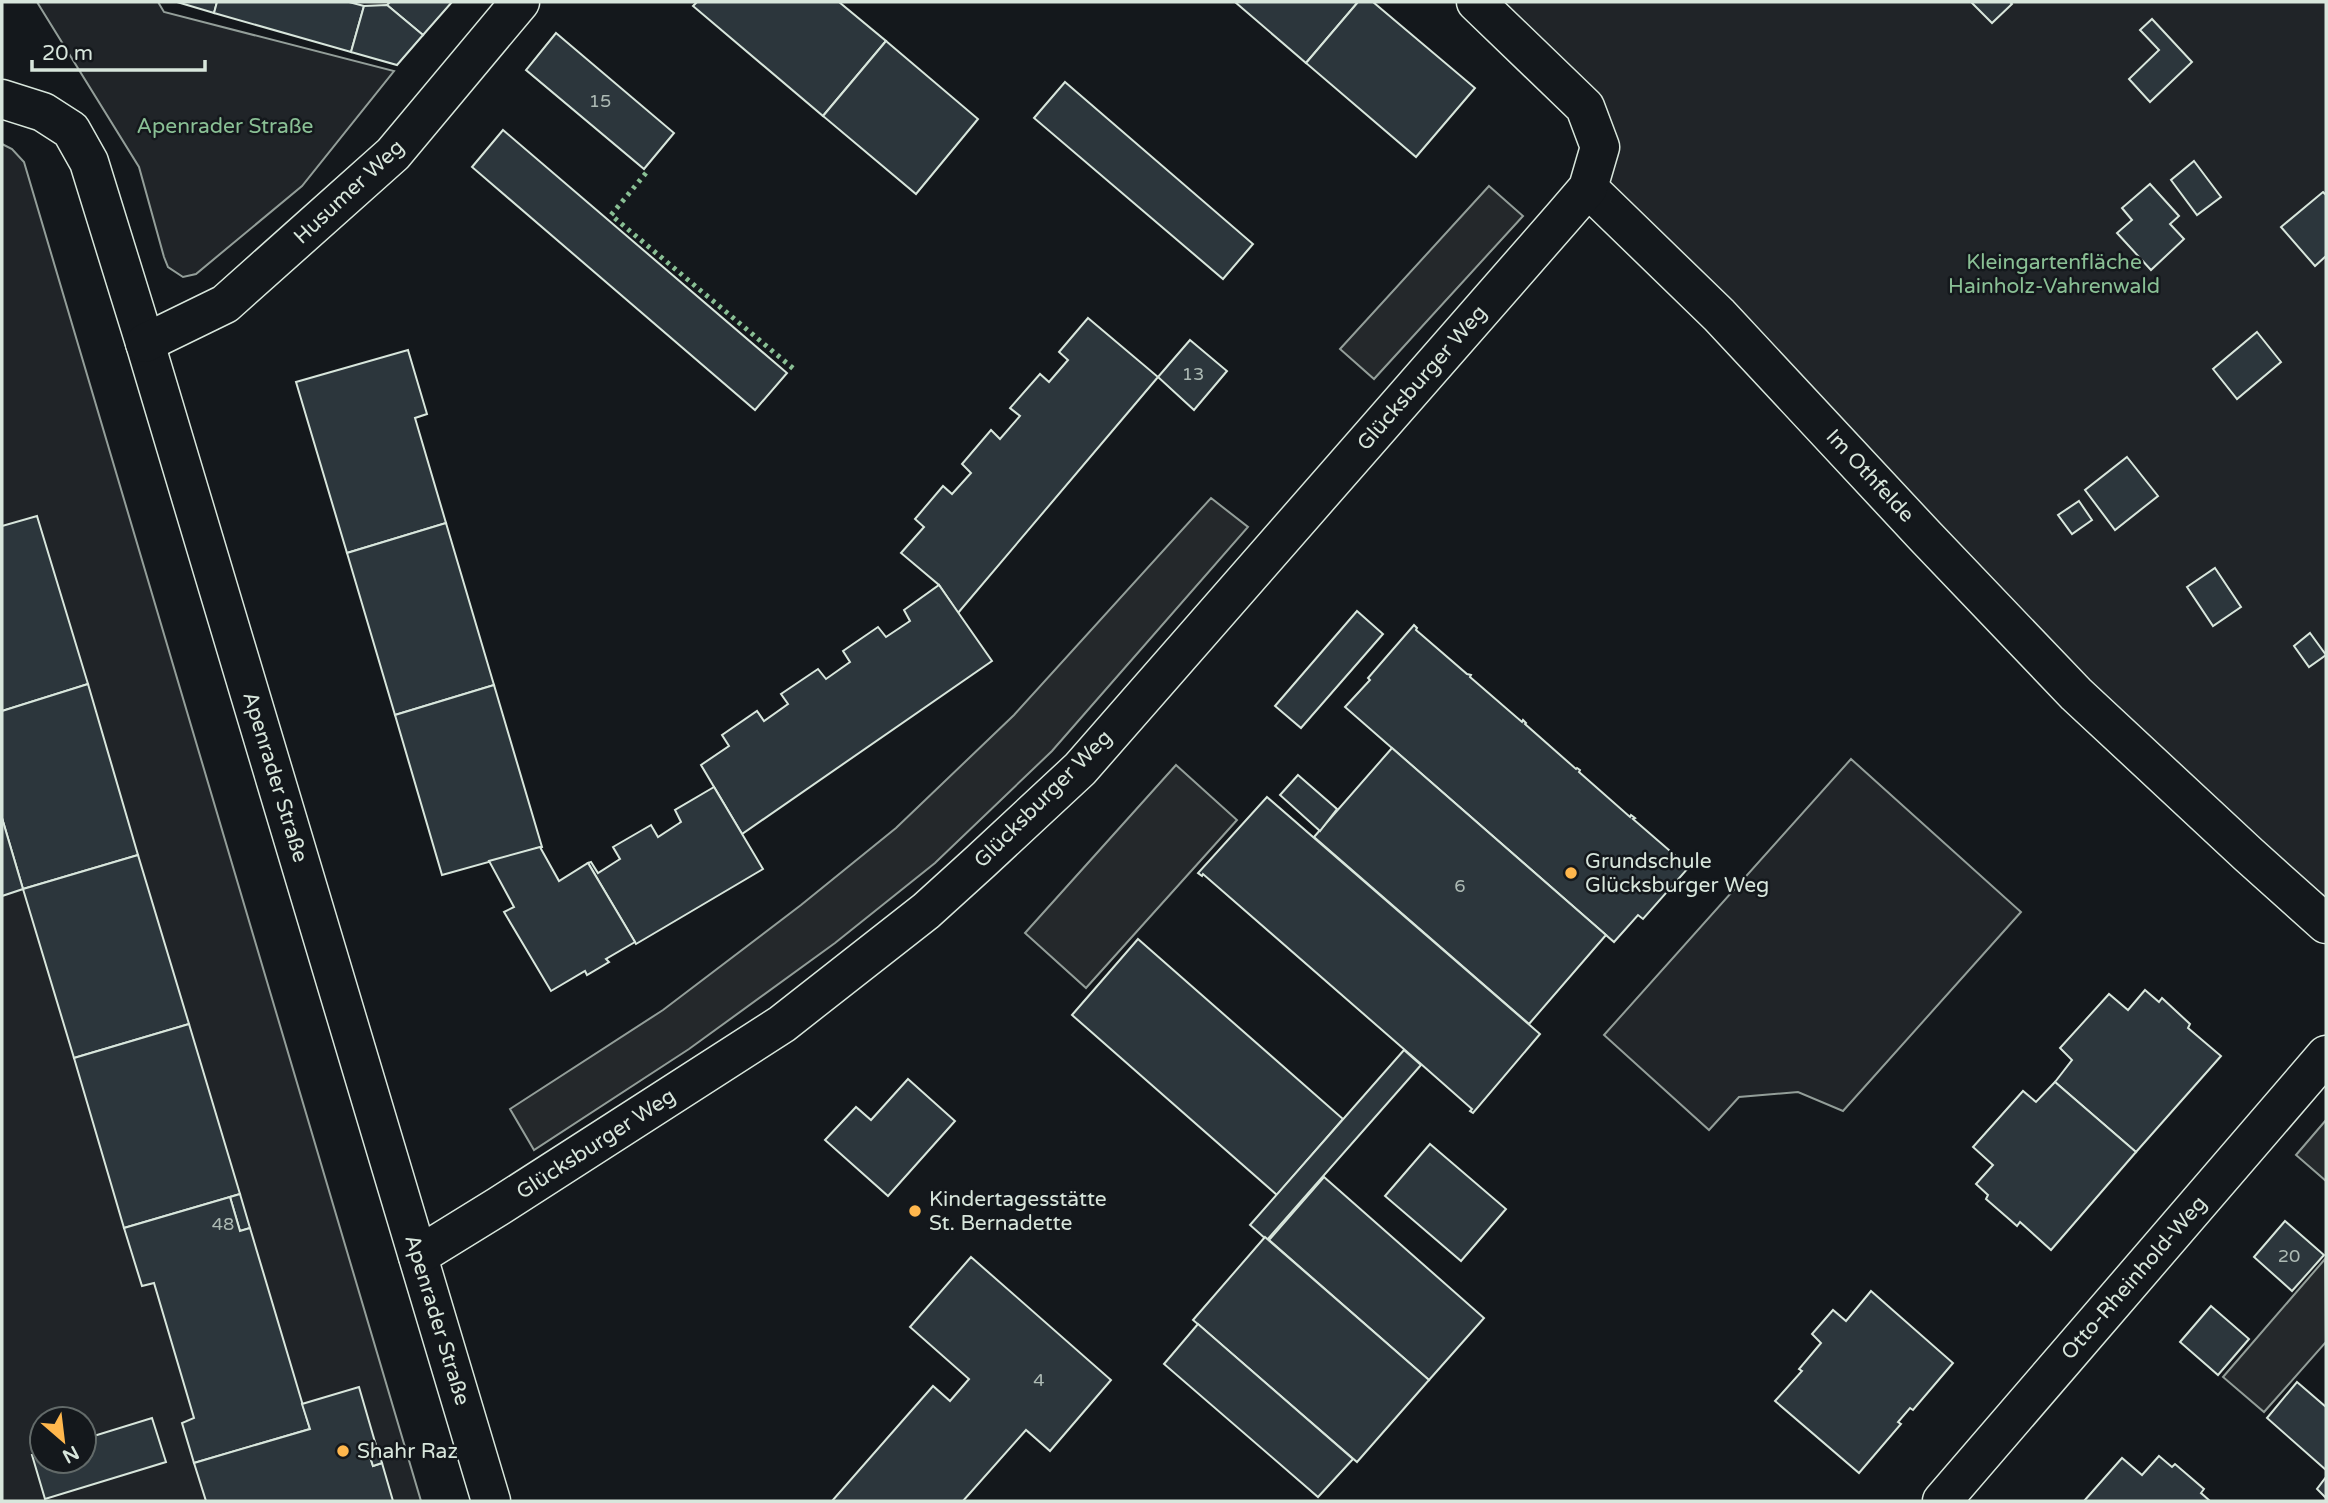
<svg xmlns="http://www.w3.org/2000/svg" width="2328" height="1503" font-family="'Varela Round',sans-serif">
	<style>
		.green { fill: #202428; stroke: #939e99; stroke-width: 2; fill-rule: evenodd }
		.parking { fill: #24282b; stroke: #939e99; stroke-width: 2 }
		.building { fill: #2c363c; stroke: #d8e6dc; stroke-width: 2 }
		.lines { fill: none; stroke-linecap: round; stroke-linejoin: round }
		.minor-casing { stroke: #d8e6dc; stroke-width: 41 }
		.minor { stroke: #14181c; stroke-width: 38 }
		.hedge { stroke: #8ac095; stroke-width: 5; stroke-dasharray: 3.5 5; stroke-linecap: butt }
		.poi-dot { fill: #ffb74d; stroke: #14181c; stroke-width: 2.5 }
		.labels { text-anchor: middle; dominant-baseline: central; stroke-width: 5; stroke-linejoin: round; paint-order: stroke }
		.number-label { font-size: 18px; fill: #adbab4 }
		.park-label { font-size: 21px; fill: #8ac095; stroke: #14181c }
		.street-label { font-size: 21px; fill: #d8e6dc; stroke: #14181c }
		.poi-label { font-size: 21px; fill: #d8e6dc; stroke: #14181c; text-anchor: start }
	</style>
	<rect width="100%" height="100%" fill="#14181c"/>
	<!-- green -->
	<g class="green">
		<path d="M37,2h121l6,10 230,59 -92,115 -106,88 -13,3 -15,-10 -4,-10 -25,-90z"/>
		<path d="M1476,2h850v922l-738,-736 11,-41z"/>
		<path d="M2,144l10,5 12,13 397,1339h-419zM42,1419h42v42h-42z"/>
		<path d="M1851,759l170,153 -178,199 -45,-19 -59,5 -30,33 -105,-95z"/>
	</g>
	<!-- parking -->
	<g class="parking">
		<path d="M1489,186l34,30 -149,163 -34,-30z"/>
		<path d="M1211,498l37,29 -196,224 -117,112 -100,80 -146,106 -155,101 -24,-41 153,-99 138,-105 95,-77 118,-113z"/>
		<path d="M1176,765l61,55 -151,168 -61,-55z"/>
		<path d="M2326,1120v61l-30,-26z"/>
		<path d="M2325,1259l1,83 -62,70 -41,-35z"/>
	</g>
	<!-- building -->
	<g class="building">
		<path d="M177,2h40l-3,11z"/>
		<path d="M217,2h132l15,4 -13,46 -137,-39z"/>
		<path d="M390,2h62l-29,33 -36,-30z"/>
		<path d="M697,2h142l47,39 -63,75 -130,-110z"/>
		<path d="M1235,2h123l-52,61z"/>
		<path d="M1358,2h15l102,86 -59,69 -110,-94z"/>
		<path d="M1971,2h39l2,2 -20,19z"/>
		<path d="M387,5l36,30 -26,30 -46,-13 13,-46z"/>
		<path d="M2152,19l40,43 -42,40 -21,-23 30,-29 -19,-20z"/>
		<path d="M556,33l118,100 -30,36 -118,-99z"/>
		<path d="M886,41l92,78 -62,75 -93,-78z"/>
		<path d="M1065,82l188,162 -30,35 -189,-161z"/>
		<path d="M503,130l284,243 -32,37 -283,-243z"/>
		<path d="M2194,161l27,36 -24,18 -26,-35z"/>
		<path d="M2150,184l29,32 -9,8 14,15 -33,31 -34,-37 15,-13 -10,-12z"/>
		<path d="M2323,192l3,3v61l-11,10 -34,-39z"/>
		<path d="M1088,318l70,59 -200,236 -19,-28 -38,-32 23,-26 -9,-8 28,-33 9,8 19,-21 -9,-9 29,-34 9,9 20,-23 -10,-8 30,-34 9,8 19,-22 -9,-8z"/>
		<path d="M2257,332l24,30 -44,37 -24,-30z"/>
		<path d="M1190,340l37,31 -33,39 -36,-33z"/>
		<path d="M408,350l19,64 -12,4 31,105 -99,30 -51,-171z"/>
		<path d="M2127,457l31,39 -43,34 -30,-40z"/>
		<path d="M2079,501l13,19 -20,14 -14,-19z"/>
		<path d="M37,516l51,168 -86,27v-185z"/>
		<path d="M446,523l48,162 -99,30 -48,-162z"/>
		<path d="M2215,568l26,39 -28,19 -26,-39z"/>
		<path d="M939,585l53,76 -250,173 -41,-69 28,-19 -7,-11 35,-24 7,10 24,-17 -7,-10 37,-25 8,10 24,-17 -7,-11 35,-24 8,10 24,-16 -6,-11z"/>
		<path d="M1357,611l26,23 -82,94 -26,-22z"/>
		<path d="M1414,625l3,3 -1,2 51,44 4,1 -1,2 52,45 1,-2 3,3 -1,1 51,45 1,-1 3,2 -1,2 51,45 1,-2 4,3 -2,1 52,45 5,2 -47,53 -5,-4 -24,27 -269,-235 25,-27 -2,-2z"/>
		<path d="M2310,633l16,22 -17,12 -15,-21z"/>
		<path d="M88,684l50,171 -115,34 -21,-71v-107z"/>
		<path d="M494,685l48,162 -100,28 -47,-160z"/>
		<path d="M1392,748l214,187 -77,89 -215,-187z"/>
		<path d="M1298,775l39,34 -17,22 -40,-36z"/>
		<path d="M714,787l49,82 -127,75 -48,-81 3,-1 7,11 22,-14 -7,-12 38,-22 7,12 23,-15 -6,-12z"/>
		<path d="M1267,797l273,237 -67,79 -3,-2 2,-2 -51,-45 -218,-190 -1,2 -4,-3z"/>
		<path d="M2,818l21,71 -21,7z"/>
		<path d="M540,847l19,34 29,-18 47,79 -29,17 3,3 -22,13 -2,-4 -34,20 -47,-79 10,-5 -25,-46z"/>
		<path d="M138,855l51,169 -115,34 -51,-169z"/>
		<path d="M1138,939l205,180 -66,76 -205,-180z"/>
		<path d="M2145,990l14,12 3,-4 28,26 -2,4 33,28 -85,96 -81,-70 17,-22 -12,-12 49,-54 19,16z"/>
		<path d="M189,1024l51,170 -116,34 -50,-170z"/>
		<path d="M1404,1050l17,15 -154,175 -17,-15z"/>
		<path d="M908,1079l47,42 -67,75 -63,-56 31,-33 15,13z"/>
		<path d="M2055,1082l81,70 -85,98 -31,-28 -3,4 -31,-27 2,-4 -12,-11 17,-19 -20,-18 50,-56 13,11z"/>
		<path d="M1430,1144l76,65 -45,52 -76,-65z"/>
		<path d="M1324,1177l160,141 -55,62 -160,-140z"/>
		<path d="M240,1194l10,34 -10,3 -10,-34z"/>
		<path d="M230,1197l10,34 10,-3 60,201 -116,34 -12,-40 12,-5 -40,-135 -12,3 -18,-58z"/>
		<path d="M2285,1221l39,34 -32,36 -38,-34z"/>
		<path d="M1265,1237l164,143 -72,82 -164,-142z"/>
		<path d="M971,1257l140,123 -61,71 -24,-21 -63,71h-131l101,-115 17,15 19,-22 -59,-52z"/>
		<path d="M1871,1291l82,72 -40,47 -3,-2 -12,14 3,2 -42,49 -84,-72 27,-30 -3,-2 22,-26 -9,-9 21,-24 13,11z"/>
		<path d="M2211,1306l38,33 -31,36 -38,-33z"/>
		<path d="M1198,1324l155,135 -35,38 -154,-133z"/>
		<path d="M2297,1382l29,25v63l-59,-52z"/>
		<path d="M359,1387l16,55 -9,2 7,22 9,-3 11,38h-187l-12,-38 116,-34 -8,-25z"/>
		<path d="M152,1418l14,44 -121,37 -13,-44 10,-3v9h42v-22z"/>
		<path d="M375,1442l7,21 -9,3 -7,-22z"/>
		<path d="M2159,1456l13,11 3,-3 29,25 -3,4 9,8h-126l38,-43 20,17z"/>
		<path d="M2326,1477v21l-9,-9z"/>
	</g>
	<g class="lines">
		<!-- minor casing -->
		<g class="minor-casing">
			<g id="minor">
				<path d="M2,99l41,13 28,18 18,32 56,181 346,1158"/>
				<path d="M1588,188l131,127 206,221 151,158 173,161 77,69"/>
				<path d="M145,343l80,-39 168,-150 127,-152"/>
				<path d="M418,1256l81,-50 283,-182 144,-113 54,-49 100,-93 483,-552 25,-29 12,-41 -15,-40 -109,-105"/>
				<path d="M1942,1501l384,-446"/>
			</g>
		</g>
		<!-- minor -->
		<use href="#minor" class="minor"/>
		<!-- hedge -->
		<path class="hedge" d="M646,173l-35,42 184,155"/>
	</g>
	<!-- markers -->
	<g class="poi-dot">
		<circle cx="1571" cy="873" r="7"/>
		<circle cx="915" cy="1211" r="7"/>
		<circle cx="343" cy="1451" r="7"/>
	</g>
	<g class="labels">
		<!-- number labels -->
		<g class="number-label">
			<text x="600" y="101">15</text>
			<text x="1193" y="374">13</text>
			<text x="1460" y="886">6</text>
			<text x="223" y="1224">48</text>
			<text x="2289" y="1256">20</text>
			<text x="1039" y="1380">4</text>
		</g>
		<!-- park labels -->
		<g class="park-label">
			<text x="225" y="126">Apenrader Straße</text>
			<text x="2054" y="262">Kleingartenfläche<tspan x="2054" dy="24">Hainholz-Vahrenwald</tspan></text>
		</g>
		<!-- street labels -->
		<g class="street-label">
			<text transform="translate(349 192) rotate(-43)">Husumer Weg</text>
			<text transform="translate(1422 378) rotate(-49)">Glücksburger Weg</text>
			<text transform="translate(1870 476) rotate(47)">Im Othfelde</text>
			<text transform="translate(275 777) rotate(73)">Apenrader Straße</text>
			<text transform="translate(1043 799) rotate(-45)">Glücksburger Weg</text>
			<text transform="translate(596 1144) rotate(-33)">Glücksburger Weg</text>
			<text transform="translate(2134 1278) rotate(-49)">Otto-Rheinhold-Weg</text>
			<text transform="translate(437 1320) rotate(73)">Apenrader Straße</text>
		</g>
		<!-- poi labels -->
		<g class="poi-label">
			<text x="1585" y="861">Grundschule<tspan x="1585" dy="24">Glücksburger Weg</tspan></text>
			<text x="929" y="1199">Kindertagesstätte<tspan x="929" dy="24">St. Bernadette</tspan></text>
			<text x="357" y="1451">Shahr Raz</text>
		</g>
	</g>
	<!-- border -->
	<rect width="2328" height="1503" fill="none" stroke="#d8e6dc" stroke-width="7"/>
	<!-- north arrow -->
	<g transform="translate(63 1440) rotate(152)"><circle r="33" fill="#14181c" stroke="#626a69" stroke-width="2"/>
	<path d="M0-5L12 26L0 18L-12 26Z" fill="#ffb74d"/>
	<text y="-10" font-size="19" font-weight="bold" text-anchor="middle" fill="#d8e6dc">N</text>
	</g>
	<!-- scale -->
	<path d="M32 60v10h173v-10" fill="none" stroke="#d8e6dc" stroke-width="3.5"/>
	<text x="42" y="60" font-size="21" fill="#d8e6dc" stroke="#14181c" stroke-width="5" paint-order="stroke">20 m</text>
</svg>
